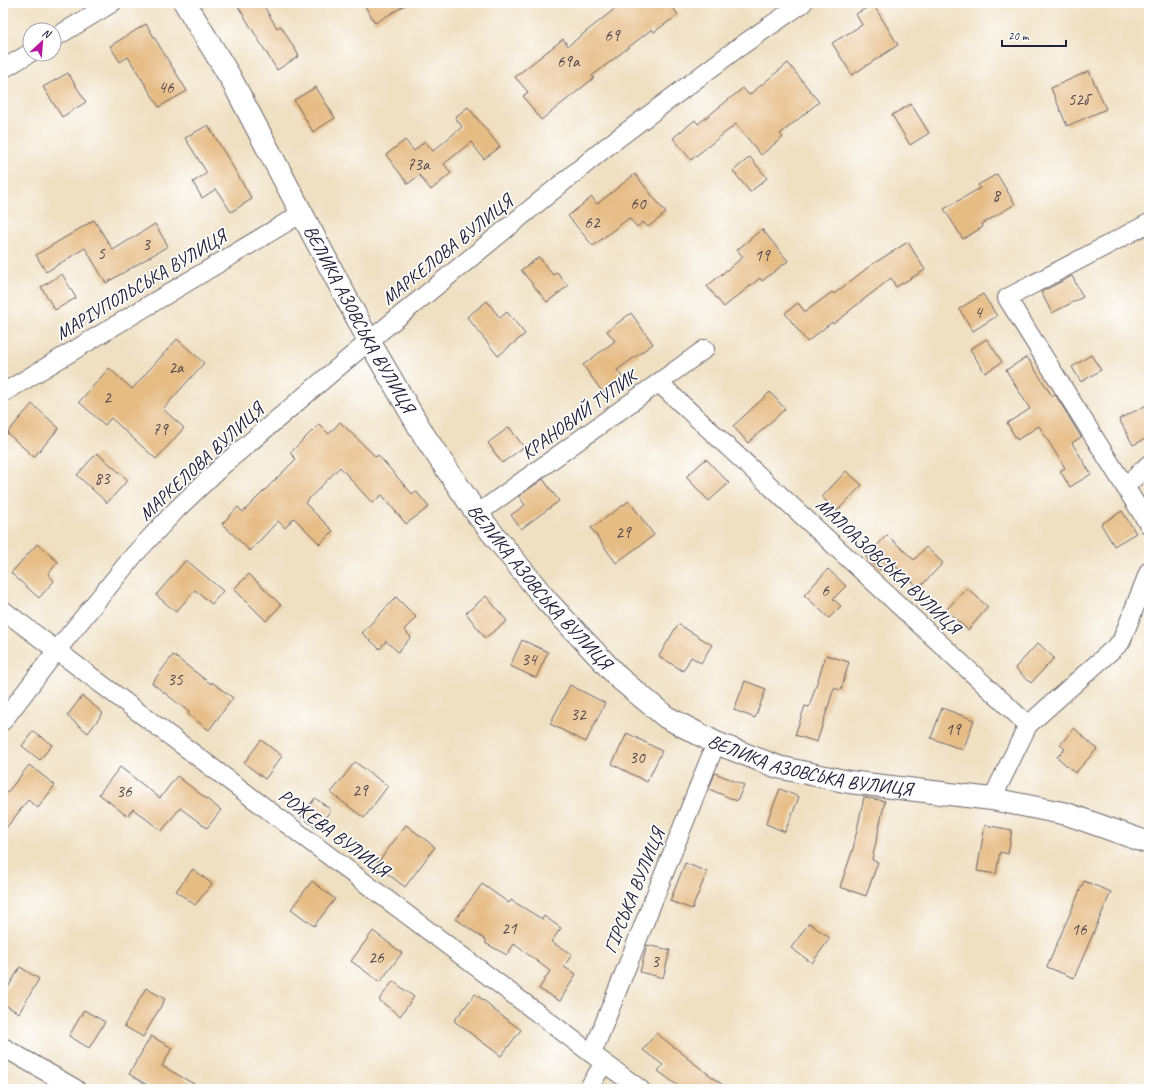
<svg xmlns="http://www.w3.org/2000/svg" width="1152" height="1092" font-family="Caveat,sans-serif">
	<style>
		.building { fill: #e6bc85 }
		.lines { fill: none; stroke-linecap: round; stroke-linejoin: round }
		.minor-casing { stroke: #6a646a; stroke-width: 20 }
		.tertiary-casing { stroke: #6a646a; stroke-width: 24 }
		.minor { stroke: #fff; stroke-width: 18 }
		.tertiary { stroke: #fff; stroke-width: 22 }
		.labels { text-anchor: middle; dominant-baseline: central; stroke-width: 3.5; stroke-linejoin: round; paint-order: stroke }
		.number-label { font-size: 17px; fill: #53484e }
		.street-label { font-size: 19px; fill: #22223b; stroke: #fff }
	</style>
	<rect width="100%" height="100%" fill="#fff"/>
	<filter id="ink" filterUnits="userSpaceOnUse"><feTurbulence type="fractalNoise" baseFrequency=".025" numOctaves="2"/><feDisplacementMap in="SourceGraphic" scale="8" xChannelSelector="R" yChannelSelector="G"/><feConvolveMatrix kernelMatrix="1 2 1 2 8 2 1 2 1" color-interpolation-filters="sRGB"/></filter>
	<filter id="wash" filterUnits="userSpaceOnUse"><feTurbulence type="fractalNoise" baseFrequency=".012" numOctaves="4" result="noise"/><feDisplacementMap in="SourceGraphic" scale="16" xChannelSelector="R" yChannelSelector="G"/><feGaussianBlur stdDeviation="0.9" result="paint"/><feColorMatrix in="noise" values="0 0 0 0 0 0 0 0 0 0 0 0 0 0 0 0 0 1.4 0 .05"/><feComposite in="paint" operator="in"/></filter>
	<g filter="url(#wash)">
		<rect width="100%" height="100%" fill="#efe0c2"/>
		<g id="blocks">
			<!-- building -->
			<g class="building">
				<path d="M236,3h26l15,25 4,-2 18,30 -22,14z"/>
				<path d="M363,3h46l-34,20z"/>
				<path d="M622,3h48l8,12 -24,17 -2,-3 -60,47 2,2 -53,42 -18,-24 5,-4 -13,-15 48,-38 5,7z"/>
				<path d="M873,4l25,41 -46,30 -20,-32 30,-18 -6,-11z"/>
				<path d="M146,24l41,67 -28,16 -31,-50 -8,5 -10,-16z"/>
				<path d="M788,63l31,39 -39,32 3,3 -22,18 -25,-31 -45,36 -18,-22 22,-18 3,4 45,-36 6,7z"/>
				<path d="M1089,71l17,38 -39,17 -16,-38z"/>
				<path d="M68,73l18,29 -24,15 -19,-30z"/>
				<path d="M316,87l19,31 -22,14 -19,-32z"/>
				<path d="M911,104l18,29 -19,12 -18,-30z"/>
				<path d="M468,107l32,40 -16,12 -13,-17 -27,22 7,9 -20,17 -12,-15 -11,9 -22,-29 19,-15 9,11 11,-10 8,10 29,-24 -7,-10z"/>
				<path d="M208,125l44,74 -21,13 -15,-23 -14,9 -9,-16 14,-9 -22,-35z"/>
				<path d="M750,157l17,21 -17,14 -17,-21z"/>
				<path d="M635,174l31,39 -18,14 -5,-5 -6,5 -8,-9 -36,28 -25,-30 24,-19 5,7z"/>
				<path d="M997,174l18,30 -33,20 1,3 -20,12 -19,-30 36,-21 -2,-3z"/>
				<path d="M94,220l19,30 42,-26 13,22 -62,37 -21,-35 -39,24 -10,-17z"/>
				<path d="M762,229l26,32 -26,20 -2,-3 -36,29 -17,-21 36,-29 -6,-7z"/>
				<path d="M908,242l17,28 -29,17 -5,-9 -43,34v1l-15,11 -1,-2 -25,20 -22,-29 13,-10 7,9 27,-20 2,2 37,-29z"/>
				<path d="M539,257l14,18 4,-3 11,14 -21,16 -26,-32z"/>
				<path d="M62,274l14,24 -21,12 -14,-23z"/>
				<path d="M1072,276l11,21 -31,16 -11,-21z"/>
				<path d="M983,294l14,22 -24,15 -14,-22z"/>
				<path d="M487,301l13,17 7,-6 18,22 -27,22 -31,-39z"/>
				<path d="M631,313l22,31 -36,26 6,8 -20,15 -20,-28 32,-24 -8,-10z"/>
				<path d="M177,339l27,24 -41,46 21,19 -28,31 -45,-41 -6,7 -26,-23 30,-34 23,21z"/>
				<path d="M987,339l15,23 -17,11 -15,-24z"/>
				<path d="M1091,355l10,15 -20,12 -9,-15z"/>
				<path d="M1027,357l25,39 3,-2 26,43 -9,6 19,31 -21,13 -10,-16 5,-3 -26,-42 -22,14 -10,-17 23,-14 -24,-39z"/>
				<path d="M770,392l15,17 -37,34 -15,-17z"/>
				<path d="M32,404l27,24 -25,29 -27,-24z"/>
				<path d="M1149,404v33l-16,8 -14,-26z"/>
				<path d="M340,422l36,35 2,-2 34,39 4,-3 13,16 -23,17 -24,-29 -10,8 -32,-36 -35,36 28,28 -13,13 -26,-26 -9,10 -7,-7 -28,30 -28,-27 16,-17 5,5 53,-53 -6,-6 29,-29 10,10z"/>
				<path d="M509,427l15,20 -22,16 -14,-20z"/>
				<path d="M97,453l31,27 -21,23 -30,-28z"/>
				<path d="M706,459l23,24 -20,18 -23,-24z"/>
				<path d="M846,471l16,14 -25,26 -15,-14z"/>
				<path d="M543,479l16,22 -38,28 -10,-14 14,-10 -6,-9z"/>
				<path d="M629,501l25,34 -38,28 -25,-35z"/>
				<path d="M1122,511l14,22 -22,13 -13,-22z"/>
				<path d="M887,535l27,25 12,-13 17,16 -24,25 -30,-28 -9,10 -14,-13z"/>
				<path d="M37,544l21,18 -10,12 6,7 -15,17 -28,-25z"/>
				<path d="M186,560l37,31 -11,13 -17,-14 -19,22 -20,-17z"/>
				<path d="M828,569l18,17 -13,13 8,7 -12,12 -25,-23z"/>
				<path d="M249,574l32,31 -15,16 -32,-32z"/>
				<path d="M967,588l21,19 -20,23 -22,-20z"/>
				<path d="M486,596l21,25 -22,17 -19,-25z"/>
				<path d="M396,597l20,20 -12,13 7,7 -13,15 -12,-11 -6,8 -18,-16z"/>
				<path d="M678,624l34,21 -11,18 -10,-6 -8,14 -24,-15z"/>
				<path d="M522,640l26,12 -12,26 -26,-12z"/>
				<path d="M1038,643l16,15 -23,25 -16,-15z"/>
				<path d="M173,655l38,29 1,-2 21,16 -24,32 -21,-16 1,-2 -37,-29z"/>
				<path d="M826,655l23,7 -8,28 -7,-2 -17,54 -22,-7 10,-29 4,1z"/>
				<path d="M745,681l21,8 -11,29 -21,-8z"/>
				<path d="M570,685l35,18 -19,39 -36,-18z"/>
				<path d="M82,696l21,17 -15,20 -21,-17z"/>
				<path d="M942,708l32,12 -11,30 -32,-12z"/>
				<path d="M1074,728l23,21 -22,24 -18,-16 8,-8 -5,-4z"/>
				<path d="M33,731l19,14 -12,15 -18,-14z"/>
				<path d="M627,733l35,18 -15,31 -35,-18z"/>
				<path d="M261,740l21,16 -17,23 -21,-16z"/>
				<path d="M355,762l33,24 -24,32 -33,-25z"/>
				<path d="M29,765l26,20 -17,23 -10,-8 -25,32v-34z"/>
				<path d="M120,767l40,31 17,-22 44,34 -14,18 -27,-20 -18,23 -29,-22 -6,7 -28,-22z"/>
				<path d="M715,773l29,12 -7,16 -28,-12z"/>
				<path d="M780,789l19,8 -14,35 -19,-8z"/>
				<path d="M864,797l21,4 -13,59 6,2 -12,34 -26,-9 13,-38z"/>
				<path d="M315,798l16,12 -14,18 -16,-11z"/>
				<path d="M406,825l29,22 -30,40 -29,-22z"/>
				<path d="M985,825l27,5 -4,24 -8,-2 -4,22 -19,-3z"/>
				<path d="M685,863l22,9 -15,37 -22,-8z"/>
				<path d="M193,869l19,15 -17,21 -19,-14z"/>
				<path d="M312,881l23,18 -21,27 -23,-17z"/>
				<path d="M1084,881l27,11 -37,86 -27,-11z"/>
				<path d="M482,884l27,19 2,-3 31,19 2,-3 17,12 -10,14 21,12 -8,13 12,7 -16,27 -21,-12 11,-18 -36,-27 -7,11 -22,-12 2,-2 -31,-22z"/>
				<path d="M809,923l21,15 -18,25 -21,-15z"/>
				<path d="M373,931l29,22 -22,29 -29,-21z"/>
				<path d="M647,945l23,5 -7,28 -23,-6z"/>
				<path d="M20,967l19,12 -20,34 -16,-9v-8z"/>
				<path d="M393,981l21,16 -14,19 -21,-16z"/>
				<path d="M146,988l19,11 -22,38 -19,-11z"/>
				<path d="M475,994l16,12 -1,1 31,23 -20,26 -47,-35z"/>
				<path d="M84,1010l21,12 -16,26 -20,-12z"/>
				<path d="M656,1033l31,24v1l41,31h-46l-24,-18 5,-6 -20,-15z"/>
				<path d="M151,1036l21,12 -10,18 41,23h-49l-25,-15z"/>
			</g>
		</g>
	</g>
	<g filter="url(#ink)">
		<use href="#blocks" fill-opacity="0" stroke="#6a646a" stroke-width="1"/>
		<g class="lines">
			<!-- minor casing -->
			<g class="minor-casing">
				<g id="minor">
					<path d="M54,38l58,-35"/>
					<path d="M3,69l27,-16"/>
					<path d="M1149,223l-142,75 142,227"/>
					<path d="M659,383l369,342"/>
					<path d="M3,393l299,-180"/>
					<path d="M1125,487l24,-23"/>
					<path d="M477,514l228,-165"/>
					<path d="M3,610l589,444 48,35"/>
					<path d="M3,721l54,-71 77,-95 43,-46 45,-43 147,-125 236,-193 130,-98 68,-47"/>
					<path d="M992,799l36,-74 93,-83 28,-71"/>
					<path d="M3,1047l73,42"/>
					<path d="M592,1054l124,-311"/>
					<path d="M588,1089l16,-26"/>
				</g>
			</g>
			<!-- tertiary casing -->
			<g class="tertiary-casing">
				<g id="tertiary">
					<path id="s1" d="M185,3l45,74 139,264 56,96 52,77 69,86 73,78 47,39 50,26 62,24 71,15 143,17 75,15 82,29"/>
				</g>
			</g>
			<!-- minor -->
			<use href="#minor" class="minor"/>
			<!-- tertiary -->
			<use href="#tertiary" class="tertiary"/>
		</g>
	</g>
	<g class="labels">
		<!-- number labels -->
		<g class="number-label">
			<text x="612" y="35">69</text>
			<text x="568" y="61">69а</text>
			<text x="166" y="87">46</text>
			<text x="1078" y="99">52б</text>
			<text x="418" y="164">73а</text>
			<text x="996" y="195">8</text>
			<text x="638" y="203">60</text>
			<text x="592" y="222">62</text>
			<text x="146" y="244">3</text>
			<text x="101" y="253">5</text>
			<text x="762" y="255">19</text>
			<text x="978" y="312">4</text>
			<text x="176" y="367">2а</text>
			<text x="107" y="397">2</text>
			<text x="160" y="429">79</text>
			<text x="102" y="478">83</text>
			<text x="623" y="532">29</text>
			<text x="825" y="590">6</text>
			<text x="529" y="659">34</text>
			<text x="175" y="679">35</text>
			<text x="578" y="714">32</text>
			<text x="953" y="729">19</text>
			<text x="637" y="757">30</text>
			<text x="360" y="790">29</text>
			<text x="124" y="791">36</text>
			<text x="509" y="928">21</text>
			<text x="1079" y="929">16</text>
			<text x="376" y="957">26</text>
			<text x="655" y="961">3</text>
		</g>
		<!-- street labels -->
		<g class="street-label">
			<text transform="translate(447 250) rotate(-39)">МАРКЕЛОВА ВУЛИЦЯ</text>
			<text transform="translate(141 285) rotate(-31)">МАРІУПОЛЬСЬКА ВУЛИЦЯ</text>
			<text stroke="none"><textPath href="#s1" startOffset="361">ВЕЛИКА АЗОВСЬКА ВУЛИЦЯ</textPath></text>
			<text transform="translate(579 415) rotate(-36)">КРАНОВИЙ ТУПИК</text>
			<text transform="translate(201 462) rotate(-43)">МАРКЕЛОВА ВУЛИЦЯ</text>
			<text transform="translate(888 566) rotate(43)">МАЛОАЗОВСЬКА ВУЛИЦЯ</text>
			<text stroke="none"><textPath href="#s1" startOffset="685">ВЕЛИКА АЗОВСЬКА ВУЛИЦЯ</textPath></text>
			<text stroke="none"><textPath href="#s1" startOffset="1021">ВЕЛИКА АЗОВСЬКА ВУЛИЦЯ</textPath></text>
			<text transform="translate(334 833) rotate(37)">РОЖЕВА ВУЛИЦЯ</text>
			<text transform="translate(634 891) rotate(-68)">ГІРСЬКА ВУЛИЦЯ</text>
		</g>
	</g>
	<!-- margin -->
	<rect width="1152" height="1092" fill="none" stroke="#fff" stroke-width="16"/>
	<!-- north arrow -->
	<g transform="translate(42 42) rotate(26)"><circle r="19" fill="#ffffff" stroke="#a7a7b1"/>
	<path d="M0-3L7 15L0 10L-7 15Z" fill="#b5179e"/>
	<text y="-6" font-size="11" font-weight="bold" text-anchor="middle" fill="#22223b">N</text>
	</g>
	<!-- scale -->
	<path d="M1002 40v6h64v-6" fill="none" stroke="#22223b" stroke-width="2"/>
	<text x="1008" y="40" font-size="12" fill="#22223b" stroke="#ffffff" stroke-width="3" paint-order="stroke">20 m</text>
</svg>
